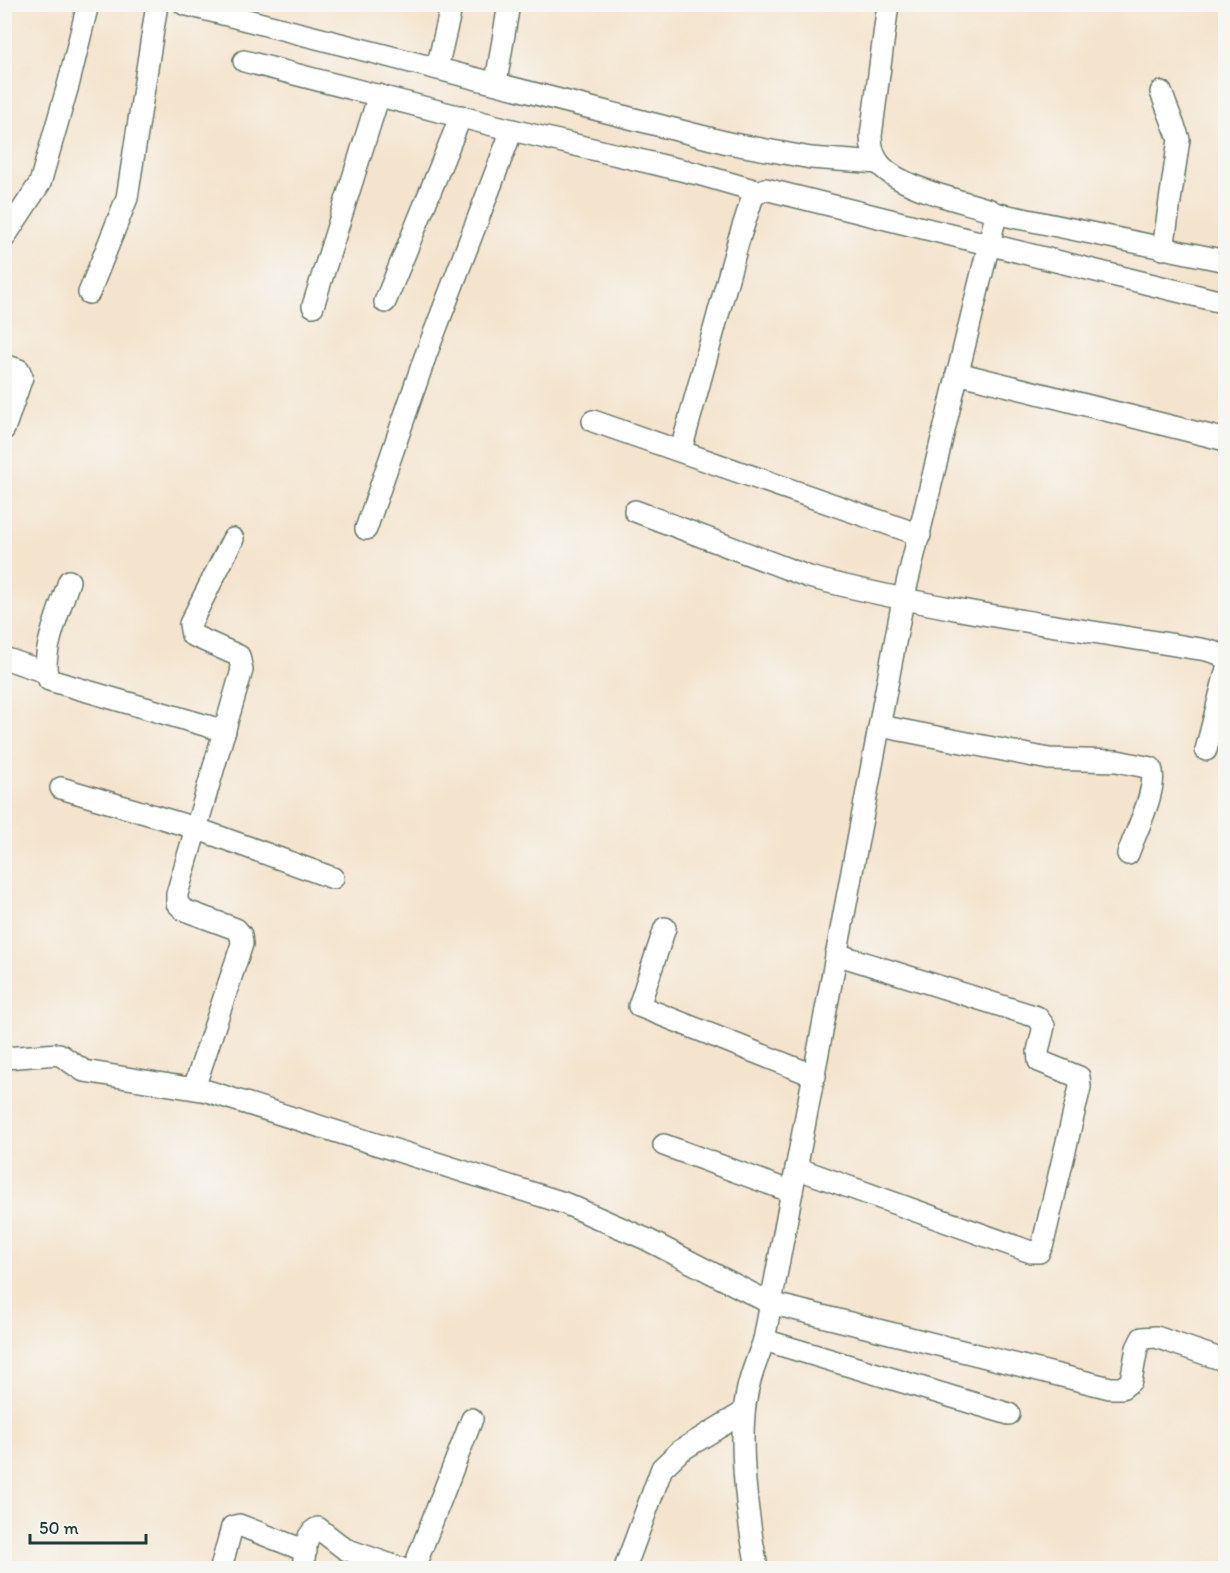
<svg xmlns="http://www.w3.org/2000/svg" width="1230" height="1573" font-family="Itim,sans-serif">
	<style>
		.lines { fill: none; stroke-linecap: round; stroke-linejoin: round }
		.minor-casing { stroke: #6a776a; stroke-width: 24 }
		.minor { stroke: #fff; stroke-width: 21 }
	</style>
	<rect width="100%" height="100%" fill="#f6f6f2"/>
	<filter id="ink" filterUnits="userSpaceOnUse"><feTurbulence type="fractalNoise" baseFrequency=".0167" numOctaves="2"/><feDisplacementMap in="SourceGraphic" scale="12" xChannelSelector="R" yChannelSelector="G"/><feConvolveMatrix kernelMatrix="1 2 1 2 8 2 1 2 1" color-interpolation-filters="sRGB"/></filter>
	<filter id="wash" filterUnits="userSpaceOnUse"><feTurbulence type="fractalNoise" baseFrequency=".008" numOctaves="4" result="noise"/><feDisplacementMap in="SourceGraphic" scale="24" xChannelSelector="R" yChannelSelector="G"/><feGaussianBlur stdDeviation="1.35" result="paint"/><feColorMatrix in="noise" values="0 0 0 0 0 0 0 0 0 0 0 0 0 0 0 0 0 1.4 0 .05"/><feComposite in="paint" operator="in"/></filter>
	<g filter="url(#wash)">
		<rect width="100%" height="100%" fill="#f4e4ce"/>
	</g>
	<g filter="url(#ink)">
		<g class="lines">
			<!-- minor casing -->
			<g class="minor-casing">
				<g id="minor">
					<path d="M184,4l544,139 83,15 68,5"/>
					<path d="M244,61l268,69 186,44 59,17"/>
					<path d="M437,68l15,-64"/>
					<path d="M496,82l13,-78"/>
					<path d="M1161,92l18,47 -16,110"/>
					<path d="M994,213l232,48"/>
					<path d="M4,238l36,-55 29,-101 19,-78"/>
					<path d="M89,293l38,-95 30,-194"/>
					<path d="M385,302l76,-186"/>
					<path d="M313,306l66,-211"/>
					<path d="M4,365l15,5 3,7 -18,52"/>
					<path d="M957,373l269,67"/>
					<path d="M593,421l327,114"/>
					<path d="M681,450l57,-208 15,-46 12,-7 461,114"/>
					<path d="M635,511l174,66c130,34 264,51 397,73l14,4 6,7"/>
					<path d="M366,529l59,-172 87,-227"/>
					<path d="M69,581c-7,23 -31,78 -20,99l176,51"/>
					<path d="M4,658l41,14"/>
					<path d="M880,726l169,33 68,2 34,7c8,19 -16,65 -23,86"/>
					<path d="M1206,750l20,-78"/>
					<path d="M61,788l134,40 138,50"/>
					<path d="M665,928l-26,78 176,70"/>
					<path d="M4,1058l55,-4 25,17 123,20 357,112 82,36 124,64 340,85h12l9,-7 6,-33 5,-10 14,-1 70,24"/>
					<path d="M194,1088l48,-144 -1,-9 -5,-6 -52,-19 -7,-7v-9l65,-224 -3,-14 -47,-21 -2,-11 43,-85"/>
					<path d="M664,1145l128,47"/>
					<path d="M796,1168l235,84h8l4,-9 37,-156 -1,-10 -40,-16 -1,-10 6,-25 -7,-9 -201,-63"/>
					<path d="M764,1340l245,74"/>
					<path d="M221,1568l11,-41 7,-2 67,26"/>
					<path d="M303,1568c2,-12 1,-35 15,-40l27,21 55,19"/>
					<path d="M414,1568l58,-149"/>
					<path d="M625,1568l37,-100 18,-17 64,-39"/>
					<path d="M757,1568c-9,-47 -20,-128 -10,-175 3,-18 11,-35 17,-53l139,-740 92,-381 -1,-6 -4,-3c-30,-10 -92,-22 -111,-47 -6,-8 -8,-18 -8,-27l17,-132"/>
				</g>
			</g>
			<!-- minor -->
			<use href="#minor" class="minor"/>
		</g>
	</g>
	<!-- margin -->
	<rect width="1230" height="1573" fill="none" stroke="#f6f6f2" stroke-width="24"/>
	<!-- scale -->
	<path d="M30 1534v9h116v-9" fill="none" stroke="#1f3d34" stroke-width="3"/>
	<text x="39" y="1534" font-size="18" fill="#1f3d34" stroke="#f6f6f2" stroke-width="4.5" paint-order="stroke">50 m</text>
</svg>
